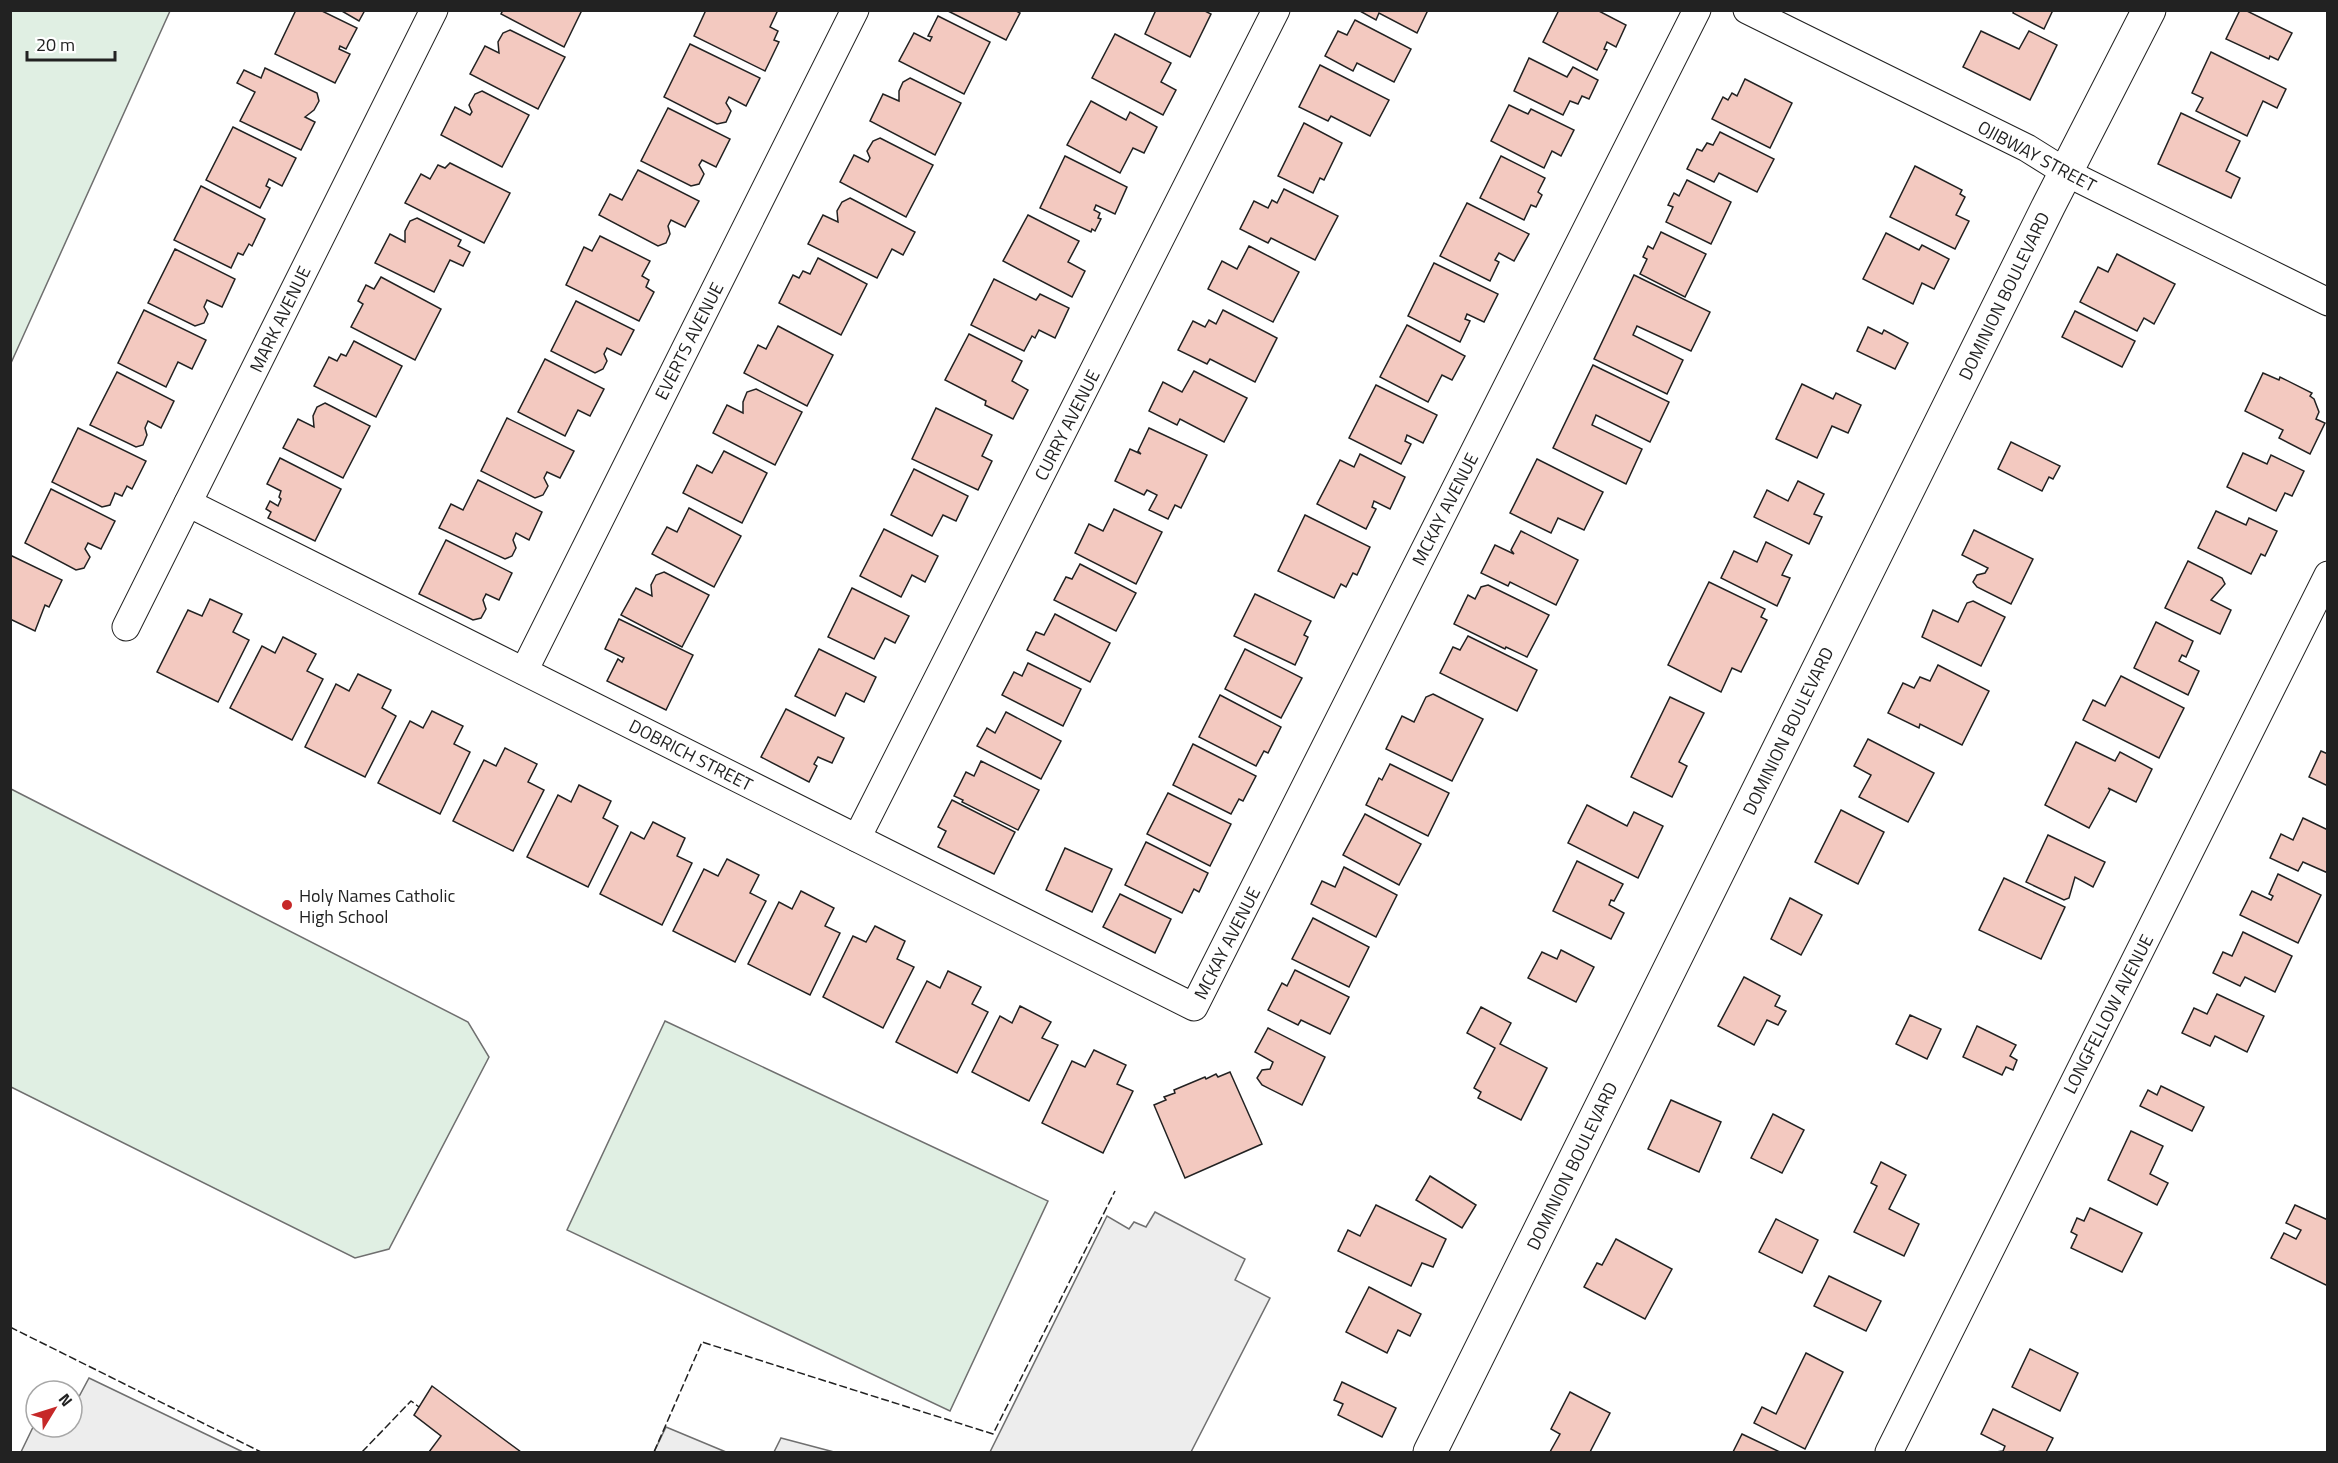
<svg xmlns="http://www.w3.org/2000/svg" width="2338" height="1463" font-family="'Titillium Web',sans-serif">
	<style>
		.green { fill: #e0efe3; stroke: #6f6f6f; stroke-width: 1.5 }
		.parking { fill: #ededed; stroke: #6f6f6f; stroke-width: 1.5 }
		.building { fill: #f3c9c0; stroke: #222; stroke-width: 1.5 }
		.lines { fill: none; stroke-linecap: round; stroke-linejoin: round }
		.street-casing { stroke: #222; stroke-width: 29 }
		.secondary-casing { stroke: #222; stroke-width: 35 }
		.street { stroke: #fff; stroke-width: 27 }
		.secondary { stroke: #fff; stroke-width: 33 }
		.fence { stroke: #222; stroke-width: 1.5; stroke-dasharray: 8 3; stroke-linecap: butt }
		.poi-dot { fill: #c62828; stroke: #fff; stroke-width: 2 }
		.labels { text-anchor: middle; dominant-baseline: central; stroke-width: 4.5; stroke-linejoin: round; paint-order: stroke }
		.street-label { font-size: 18px; fill: #222; stroke: #fff }
		.poi-label { font-size: 18px; fill: #222; stroke: #fff; text-anchor: start }
	</style>
	<rect width="100%" height="100%" fill="#fff"/>
	<!-- green -->
	<g class="green">
		<path d="M11,10l159,1 -159,352 -1,-352z"/>
		<path d="M11,789l457,233 21,35 -100,192 -34,9 -344,-171z"/>
		<path d="M665,1021l383,180 -98,210 -383,-181z"/>
	</g>
	<!-- parking -->
	<g class="parking">
		<path d="M1155,1212l90,47 -10,21 35,18 -79,154h-201l117,-236 22,13 5,-7 12,5z"/>
		<path d="M89,1378l154,74h-222l15,-31v6h36v-24l3,1z"/>
		<path d="M666,1427l60,25h-72z"/>
		<path d="M781,1438l53,14h-60z"/>
	</g>
	<!-- building -->
	<g class="building">
		<path d="M296,10h24l37,18 -11,21 -6,-3 -1,3 11,5 -15,29 -60,-29z"/>
		<path d="M340,10h25l-6,11z"/>
		<path d="M503,10h79l-18,37 -63,-33z"/>
		<path d="M706,10h68l3,2 -7,15 8,4 -4,9 5,2 -14,29 -71,-35z"/>
		<path d="M946,10h68l6,3 -14,27z"/>
		<path d="M1156,10h47l8,4 -21,43 -45,-23z"/>
		<path d="M1358,10h70l-11,23 -38,-20 -3,7z"/>
		<path d="M1559,10h38l29,15 -10,22 -9,-5 -3,7 3,1 -10,20 -54,-28z"/>
		<path d="M2014,10h39l-9,19 -31,-16z"/>
		<path d="M2240,10h5l47,23 -14,27 -8,-4 -1,3 -43,-20z"/>
		<path d="M938,16l52,26 -26,52 -65,-33 15,-28 16,8 2,-4 -4,-1z"/>
		<path d="M1355,20l56,29 -17,33 -37,-19 -4,8 -28,-15 13,-25 9,4z"/>
		<path d="M510,30l55,27 -27,52 -68,-35 15,-28 14,7 -1,-11 5,-9z"/>
		<path d="M1981,31l38,18 10,-18 28,14 -27,55 -67,-33z"/>
		<path d="M1115,34l56,29 -10,19 15,8 -13,25 -71,-37z"/>
		<path d="M690,44l70,34 -14,28 -17,-9 -3,6 5,8 -5,11 -9,2 -53,-27z"/>
		<path d="M2211,52l75,37 -9,19 -14,-7 -16,35 -51,-25 7,-13 -11,-5z"/>
		<path d="M1529,58l38,19 6,-10 25,13 -9,19 -7,-3 -4,8 -8,-3 -7,14 -49,-24z"/>
		<path d="M1320,65l69,35 -19,36 -39,-20 -3,5 -29,-14z"/>
		<path d="M265,68l52,25 2,8 -5,9 -9,7 10,5 -14,28 -61,-29 15,-29 -18,-9 7,-13 17,8z"/>
		<path d="M910,78l51,25 -26,52 -65,-34 13,-27 16,7v-10l4,-9z"/>
		<path d="M1745,79l47,24 -22,45 -58,-29 11,-22 5,3 4,-7 5,3z"/>
		<path d="M482,91l47,24 -27,52 -61,-32 14,-28 15,8 2,-3 -3,-7 6,-11z"/>
		<path d="M1091,101l35,19 4,-8 27,15 -13,26 -11,-5 -13,25 -53,-28z"/>
		<path d="M1509,105l19,9 3,-5 43,21 -13,26 -9,-5 -8,17 -53,-27z"/>
		<path d="M668,108l62,31 -14,28 -14,-7 -3,5 5,9 -5,10 -8,2 -50,-25z"/>
		<path d="M2181,113l59,28 -14,30 14,7 -9,20 -73,-34z"/>
		<path d="M1304,123l38,20 -18,37 -4,-2 -7,15 -35,-17z"/>
		<path d="M233,127l63,31 -14,28 -13,-7 -3,7 4,2 -10,20 -54,-28z"/>
		<path d="M1720,132l54,27 -17,33 -38,-19 -5,9 -27,-13 10,-20 5,2 5,-8 6,2z"/>
		<path d="M880,138l53,27 -27,52 -66,-35 14,-27 14,7 2,-4 -3,-7 6,-10z"/>
		<path d="M1065,156l62,31 -12,27 -19,-9 -2,5 6,3 -2,5 3,1 -6,12 -3,-2 -1,3 -51,-24z"/>
		<path d="M1501,156l44,22 -7,14 4,3 -6,12 -5,-2 -7,15 -44,-22z"/>
		<path d="M450,163l60,30 -26,50 -79,-40 16,-29 9,5 8,-14 7,3z"/>
		<path d="M1915,166l47,24 -2,4 5,3 -9,18 13,6 -14,28 -65,-32z"/>
		<path d="M638,170l61,31 -14,26 -14,-7 -3,6 2,8 -4,9 -8,3 -59,-31 11,-21 12,6z"/>
		<path d="M1687,180l44,22 -20,42 -45,-22 7,-15 -5,-2 6,-12 5,3z"/>
		<path d="M201,186l64,33 -13,27 -3,-2 -6,11 -5,-2 -7,15 -57,-28z"/>
		<path d="M1284,189l54,27 -23,44 -44,-22 -3,5 -28,-14 14,-28 14,7 4,-8 5,3z"/>
		<path d="M850,198l65,34 -12,23 -11,-6 -15,29 -69,-34 15,-29 15,7 -1,-11 5,-9z"/>
		<path d="M1467,203l62,31 -15,27 -15,-8 -4,7 4,2 -9,19 -50,-25z"/>
		<path d="M1028,215l51,26 -11,21 17,9 -13,26 -69,-36z"/>
		<path d="M417,218l44,22 -3,6 12,6 -7,14 -13,-6 -16,32 -59,-29 15,-29 15,8v-11l5,-10z"/>
		<path d="M1661,232l45,22 -21,43 -45,-23 7,-15 -4,-2 5,-11 5,3z"/>
		<path d="M1886,233l33,17 3,-5 27,14 -15,30 -12,-6 -9,21 -50,-25z"/>
		<path d="M600,236l50,25 -8,15 7,4 -3,7 8,5 -15,29 -73,-36 18,-38 8,4z"/>
		<path d="M1249,246l50,26 -26,50 -65,-33 14,-28 15,8z"/>
		<path d="M175,249l60,30 -13,28 -15,-7 -3,7 4,7 -4,9 -9,3 -47,-23z"/>
		<path d="M2117,254l58,30 -21,40 -10,-6 -7,13 -57,-29 18,-35 10,5z"/>
		<path d="M818,258l49,26 -26,51 -62,-32 14,-28 6,3 4,-7 7,3z"/>
		<path d="M1434,263l64,31 -14,28 -17,-8 -2,5 5,2 -10,21 -52,-26z"/>
		<path d="M1634,275l76,37 -19,39 -54,-25 -4,9 50,25 -16,34 -73,-35z"/>
		<path d="M381,277l60,32 -26,51 -64,-33 12,-23 -5,-3 8,-16 8,4z"/>
		<path d="M994,279l42,21 4,-6 29,14 -14,30 -16,-8 -4,8 -3,-2 -8,15 -53,-26z"/>
		<path d="M576,301l58,29 -13,25 -14,-7 -3,6 3,7 -4,8 -8,4 -44,-22z"/>
		<path d="M144,310l62,30 -14,29 -14,-7 -12,25 -48,-24z"/>
		<path d="M1223,310l54,28 -22,44 -45,-23 -3,5 -29,-14 15,-29 12,6 4,-7 7,4z"/>
		<path d="M2075,311l60,30 -13,26 -60,-30z"/>
		<path d="M1407,325l58,31 -13,24 -10,-5 -14,27 -48,-25z"/>
		<path d="M778,326l55,29 -26,51 -63,-33 14,-28 8,4z"/>
		<path d="M1868,327l14,7 2,-4 24,13 -13,26 -38,-18z"/>
		<path d="M969,334l53,27 -10,20 16,9 -15,29 -28,-14 1,-4 -41,-21z"/>
		<path d="M354,341l48,25 -26,51 -62,-31 15,-29 8,4 4,-7 5,2z"/>
		<path d="M545,359l59,30 -14,27 -12,-6 -13,26 -47,-24z"/>
		<path d="M1593,365l76,37 -19,40 -54,-27 -4,10 50,24 -16,35 -73,-36z"/>
		<path d="M1194,371l53,27 -23,44 -44,-23 -3,6 -28,-14 14,-29 19,10z"/>
		<path d="M117,372l57,29 -13,27 -13,-7 -3,7 2,7 -4,10 -7,2 -46,-22z"/>
		<path d="M2263,373l16,7 1,-3 32,16 -2,3 4,3 5,13 -3,7 9,4 -15,31 -31,-16 4,-8 -38,-19z"/>
		<path d="M1802,384l31,15 3,-6 25,12 -13,28 -16,-7 -15,32 -41,-19z"/>
		<path d="M1376,385l61,30 -14,28 -16,-8 -2,6 6,3 -10,20 -52,-26z"/>
		<path d="M756,389l46,23 -27,53 -62,-32 14,-28 16,8v-11l4,-10z"/>
		<path d="M325,403l45,23 -27,52 -60,-30 15,-29 16,8 -1,-11 4,-9z"/>
		<path d="M936,408l56,27 -10,21 10,5 -14,29 -66,-31z"/>
		<path d="M507,418l67,33 -14,27 -13,-6 -3,6 4,8 -5,9 -8,3 -54,-27z"/>
		<path d="M78,428l68,33 -14,28 -5,-3 -5,10 -7,-3 -5,12 -8,2 -50,-25z"/>
		<path d="M1149,428l58,27 -26,53 -6,-3 -7,14 -19,-9 8,-15 -10,-5 -3,5 -29,-14 15,-32 11,5 -3,-3z"/>
		<path d="M2011,442l49,24 -7,13 -4,-2 -7,14 -44,-22z"/>
		<path d="M724,451l43,22 -25,50 -59,-30 14,-28 15,8z"/>
		<path d="M2243,453l24,11 4,-9 33,16 -12,25 -7,-3 -9,18 -49,-24z"/>
		<path d="M1360,454l45,23 -15,32 -16,-8 -2,6 4,2 -10,20 -49,-25 23,-44 14,7z"/>
		<path d="M280,458l61,31 -26,52 -47,-23 3,-6 -5,-3 4,-8 8,5 3,-7 -2,-2 2,-6 -14,-7z"/>
		<path d="M1537,459l66,33 -19,38 -26,-12 -7,15 -41,-20z"/>
		<path d="M914,469l54,27 -12,25 -13,-6 -11,21 -41,-21z"/>
		<path d="M478,480l64,32 -13,28 -13,-7 -3,7 3,8 -4,8 -7,3 -66,-31 12,-24 12,6z"/>
		<path d="M1798,481l26,13 -10,20 8,3 -13,27 -55,-27 13,-27 21,11z"/>
		<path d="M51,489l64,32 -14,28 -13,-6 -3,6 5,8 -6,11 -8,2 -51,-27z"/>
		<path d="M689,508l52,28 -27,51 -62,-33 15,-27 10,5z"/>
		<path d="M1114,509l48,23 -26,52 -61,-31 14,-29 14,7z"/>
		<path d="M2216,511l30,14 3,-7 28,13 -12,25 -4,-2 -10,20 -53,-26z"/>
		<path d="M1305,515l65,32 -13,28 -4,-2 -7,14 -5,-3 -7,14 -56,-27z"/>
		<path d="M884,529l54,27 -13,26 -13,-7 -11,22 -41,-21z"/>
		<path d="M1974,530l59,29 -22,45 -34,-17 -4,-5 4,-7 8,-2 3,-5 -26,-13z"/>
		<path d="M1521,531l57,29 -22,45 -46,-23 -2,4 -27,-13 14,-28 19,9 -3,-4z"/>
		<path d="M446,540l66,33 -13,27 -13,-6 -3,6 3,9 -5,9 -8,2 -54,-26z"/>
		<path d="M1766,542l26,13 -10,20 8,3 -13,28 -56,-28 13,-27 23,11z"/>
		<path d="M10,555l52,25 -13,27 -4,-2 -10,26 -25,-12z"/>
		<path d="M2188,561l34,17 3,6 -14,16 20,10 -11,24 -55,-26z"/>
		<path d="M1080,564l56,29 -20,38 -62,-31 12,-23 6,2z"/>
		<path d="M664,572l45,23 -27,52 -61,-32 15,-27 16,8 -1,-11 5,-10z"/>
		<path d="M1709,582l56,27 -4,8 6,3 -26,52 -9,-4 -11,24 -53,-27z"/>
		<path d="M1488,585l61,30 -22,42 -21,-10 -1,2 -51,-25 14,-29 7,4 6,-12z"/>
		<path d="M852,588l57,28 -14,27 -10,-5 -11,21 -46,-22z"/>
		<path d="M1255,594l56,27 -7,14 4,2 -13,28 -61,-29z"/>
		<path d="M210,599l32,15 -9,18 16,8 -31,62 -61,-30 31,-62 14,6z"/>
		<path d="M1973,601l32,16 -24,49 -59,-29 11,-27 25,12 9,-19z"/>
		<path d="M1055,614l55,29 -20,39 -63,-32 9,-18 8,3z"/>
		<path d="M619,619l74,36 -27,55 -59,-29 11,-22 4,3 2,-4 -19,-9z"/>
		<path d="M2156,622l37,19 -7,16 -4,-2 -3,6 20,10 -11,24 -54,-27z"/>
		<path d="M1468,636l69,34 -20,41 -77,-38 13,-26 7,3z"/>
		<path d="M283,637l33,17 -9,17 16,8 -31,61 -62,-32 32,-62 13,7z"/>
		<path d="M819,649l57,28 -12,25 -18,-9 -11,23 -40,-20z"/>
		<path d="M1245,649l57,29 -21,40 -56,-29z"/>
		<path d="M1028,663l53,26 -18,37 -61,-31 12,-23 8,4z"/>
		<path d="M1938,665l51,26 -27,54 -42,-21 -1,4 -31,-15 15,-30 11,5 6,-11 10,4z"/>
		<path d="M358,674l33,16 -9,18 14,8 -31,61 -60,-30 31,-63 13,7z"/>
		<path d="M2121,676l63,32 -25,50 -76,-38 10,-20 12,6z"/>
		<path d="M1433,694l50,25 -31,62 -66,-32 16,-33 12,6 12,-25z"/>
		<path d="M1220,695l61,32 -13,26 -4,-2 -8,15 -57,-29z"/>
		<path d="M1670,697l34,16 -25,49 8,4 -15,31 -41,-20z"/>
		<path d="M786,709l58,29 -12,25 -14,-6 -4,7 3,2 -8,16 -48,-25z"/>
		<path d="M432,711l31,15 -9,18 16,8 -30,62 -62,-31 32,-62 13,7z"/>
		<path d="M1006,712l55,29 -20,38 -64,-33 10,-18 8,5z"/>
		<path d="M1868,739l66,34 -26,49 -49,-25 12,-22 -17,-9z"/>
		<path d="M2076,742l39,19 5,-9 32,17 -16,33 -28,-14 2,2 -21,38 -44,-23z"/>
		<path d="M1193,744l63,32 -13,25 -4,-2 -8,15 -58,-29z"/>
		<path d="M505,748l32,16 -9,18 16,8 -31,61 -60,-30 31,-61 12,6z"/>
		<path d="M2321,751l7,3v32l-19,-9z"/>
		<path d="M981,761l58,29 -21,40 -56,-28 1,-2 -9,-4 12,-24 8,4z"/>
		<path d="M1390,764l59,29 -21,43 -62,-31 13,-27 3,2z"/>
		<path d="M579,785l32,16 -8,17 15,8 -30,61 -61,-30 31,-62 13,7z"/>
		<path d="M1168,793l63,31 -21,42 -63,-32z"/>
		<path d="M952,800l63,32 -21,42 -56,-27 8,-16 -8,-4z"/>
		<path d="M1587,805l40,21 7,-14 29,14 -25,52 -70,-35z"/>
		<path d="M1841,810l43,22 -26,52 -43,-22z"/>
		<path d="M1365,814l56,30 -22,41 -56,-30z"/>
		<path d="M2303,818l25,12v43l-25,-11 -5,9 -28,-13 11,-24 12,6z"/>
		<path d="M653,822l32,16 -8,18 15,7 -30,62 -62,-31 31,-62 13,7z"/>
		<path d="M2048,835l57,27 -12,25 -18,-10 -6,21 -5,2 -38,-18z"/>
		<path d="M1146,842l62,31 -9,19 -5,-3 -12,24 -57,-28z"/>
		<path d="M1065,848l47,21 -20,43 -46,-22z"/>
		<path d="M727,859l32,16 -9,18 16,8 -31,61 -62,-31 31,-62 14,7z"/>
		<path d="M1577,861l46,23 -9,17 -3,-1 -2,5 15,8 -13,26 -58,-28z"/>
		<path d="M1344,867l53,28 -21,42 -65,-33 11,-23 13,6z"/>
		<path d="M2278,874l43,21 -23,48 -58,-28 12,-24 19,9 2,-4 -4,-2z"/>
		<path d="M2004,878l61,29 -24,52 -62,-29z"/>
		<path d="M801,891l33,17 -9,18 15,7 -30,62 -62,-31 31,-62 13,7z"/>
		<path d="M1120,894l51,25 -16,34 -52,-26z"/>
		<path d="M1790,898l32,17 -21,40 -30,-16z"/>
		<path d="M1313,918l56,29 -20,40 -57,-28z"/>
		<path d="M875,926l30,15 -8,18 17,8 -31,61 -60,-31 30,-61 13,6z"/>
		<path d="M2243,932l49,24 -17,36 -30,-15 -5,9 -27,-13 10,-21 9,4z"/>
		<path d="M1561,950l33,17 -18,35 -48,-24 14,-26 15,7z"/>
		<path d="M1295,970l54,27 -19,37 -29,-14 -3,5 -30,-15 14,-27 5,3z"/>
		<path d="M948,971l33,16 -9,17 16,8 -31,61 -61,-31 31,-61 13,7z"/>
		<path d="M1744,977l36,19 -5,10 11,5 -8,14 -11,-5 -13,25 -36,-19z"/>
		<path d="M2217,994l47,22 -17,36 -32,-16 -5,10 -28,-13 12,-25 13,6z"/>
		<path d="M1020,1006l31,16 -9,16 16,7 -29,56 -57,-29 28,-56 12,7z"/>
		<path d="M1481,1007l30,16 -11,21 47,24 -26,52 -43,-22 3,-6 -7,-4 21,-40 -28,-15z"/>
		<path d="M1910,1015l31,14 -14,30 -31,-15z"/>
		<path d="M1977,1026l39,19 -6,11 7,4 -4,10 -7,-3 -4,8 -39,-18z"/>
		<path d="M1268,1028l57,29 -23,48 -40,-20 -5,-7 5,-8 8,-1 3,-7 -18,-10z"/>
		<path d="M1094,1050l32,15 -9,19 16,7 -30,62 -61,-30 30,-62 13,6z"/>
		<path d="M1230,1072l32,72 -77,34 -31,-73 12,-5 -2,-3 11,-4 -1,-3 31,-13 1,2 10,-5 2,3z"/>
		<path d="M2161,1086l43,21 -12,24 -52,-25 8,-16 9,5z"/>
		<path d="M1671,1100l50,22 -22,50 -51,-23z"/>
		<path d="M1773,1114l31,16 -22,43 -31,-15z"/>
		<path d="M2131,1131l32,15 -13,28 18,9 -11,22 -49,-25z"/>
		<path d="M1881,1162l25,13 -17,34 30,15 -15,32 -50,-24 23,-46 -6,-3z"/>
		<path d="M1430,1176l46,29 -14,23 -46,-28z"/>
		<path d="M1376,1205l70,34 -13,28 -11,-4 -11,23 -73,-35 10,-21 12,6z"/>
		<path d="M2295,1205l33,15v66l-57,-28 13,-25 12,6 5,-9 -15,-7z"/>
		<path d="M2090,1208l52,25 -20,39 -51,-24 6,-13 -6,-3 6,-14 7,3z"/>
		<path d="M1776,1219l42,21 -16,33 -43,-21z"/>
		<path d="M1616,1239l56,30 -27,50 -61,-32 13,-24 5,2z"/>
		<path d="M1829,1276l52,25 -15,30 -52,-25z"/>
		<path d="M1369,1287l52,27 -11,22 -12,-6 -11,23 -41,-21z"/>
		<path d="M2030,1349l48,24 -18,38 -48,-24z"/>
		<path d="M1806,1353l37,19 -38,77 -51,-26 8,-16 14,7z"/>
		<path d="M1342,1382l54,26 -14,29 -44,-22 5,-11 -9,-4z"/>
		<path d="M432,1386l89,66h-92l12,-16 -27,-21z"/>
		<path d="M1570,1392l40,21 -20,39h-40l10,-18 -9,-5z"/>
		<path d="M1993,1409l60,29 -7,14h-50l7,-1 2,-5 -24,-12z"/>
		<path d="M1742,1434l38,18h-47z"/>
	</g>
	<g class="lines">
		<!-- street casing -->
		<g class="street-casing">
			<g id="street">
				<path d="M1747,10l280,138 40,25 261,129"/>
				<path d="M188,503l1006,504 503,-997"/>
				<path d="M126,627l308,-617"/>
				<path d="M524,671l331,-661"/>
				<path d="M857,838l419,-828"/>
				<path d="M1889,1452l439,-877"/>
			</g>
		</g>
		<!-- secondary casing -->
		<g class="secondary-casing">
			<path id="secondary" d="M1430,1452l619,-1247 100,-195"/>
		</g>
		<!-- street -->
		<use href="#street" class="street"/>
		<!-- secondary -->
		<use href="#secondary" class="secondary"/>
		<!-- fence -->
		<g class="fence">
			<path d="M10,1327l251,125"/>
			<path d="M362,1452l49,-51 8,6"/>
			<path d="M654,1452l48,-110 291,92 122,-243"/>
		</g>
	</g>
	<!-- markers -->
	<circle class="poi-dot" cx="287" cy="905" r="6"/>
	<g class="labels">
		<!-- street labels -->
		<g class="street-label">
			<text transform="translate(2037 156) rotate(28)">OJIBWAY STREET</text>
			<text transform="translate(2004 296) rotate(-64)">DOMINION BOULEVARD</text>
			<text transform="translate(280 319) rotate(-64)">MARK AVENUE</text>
			<text transform="translate(689 341) rotate(-63)">EVERTS AVENUE</text>
			<text transform="translate(1067 425) rotate(-63)">CURRY AVENUE</text>
			<text transform="translate(1445 509) rotate(-63)">MCKAY AVENUE</text>
			<text transform="translate(1788 731) rotate(-64)">DOMINION BOULEVARD</text>
			<text transform="translate(691 755) rotate(27)">DOBRICH STREET</text>
			<text transform="translate(1227 943) rotate(-63)">MCKAY AVENUE</text>
			<text transform="translate(2108 1014) rotate(-63)">LONGFELLOW AVENUE</text>
			<text transform="translate(1572 1166) rotate(-64)">DOMINION BOULEVARD</text>
		</g>
		<!-- poi labels -->
		<g class="poi-label">
			<text x="299" y="895">Holy Names Catholic<tspan x="299" dy="21">High School</tspan></text>
		</g>
	</g>
	<!-- border -->
	<rect width="2338" height="1463" fill="none" stroke="#222222" stroke-width="24"/>
	<!-- north arrow -->
	<g transform="translate(54 1409) rotate(52)"><circle r="28" fill="#ffffff" stroke="#a7a7a7" stroke-width="1.5"/>
	<path d="M0-4.5L10 22L0 15L-10 22Z" fill="#c62828"/>
	<text y="-9" font-size="16" font-weight="bold" text-anchor="middle" fill="#222222">N</text>
	</g>
	<!-- scale -->
	<path d="M27 51v9h88v-9" fill="none" stroke="#222222" stroke-width="3"/>
	<text x="36" y="51" font-size="18" fill="#222222" stroke="#ffffff" stroke-width="4.5" paint-order="stroke">20 m</text>
</svg>
